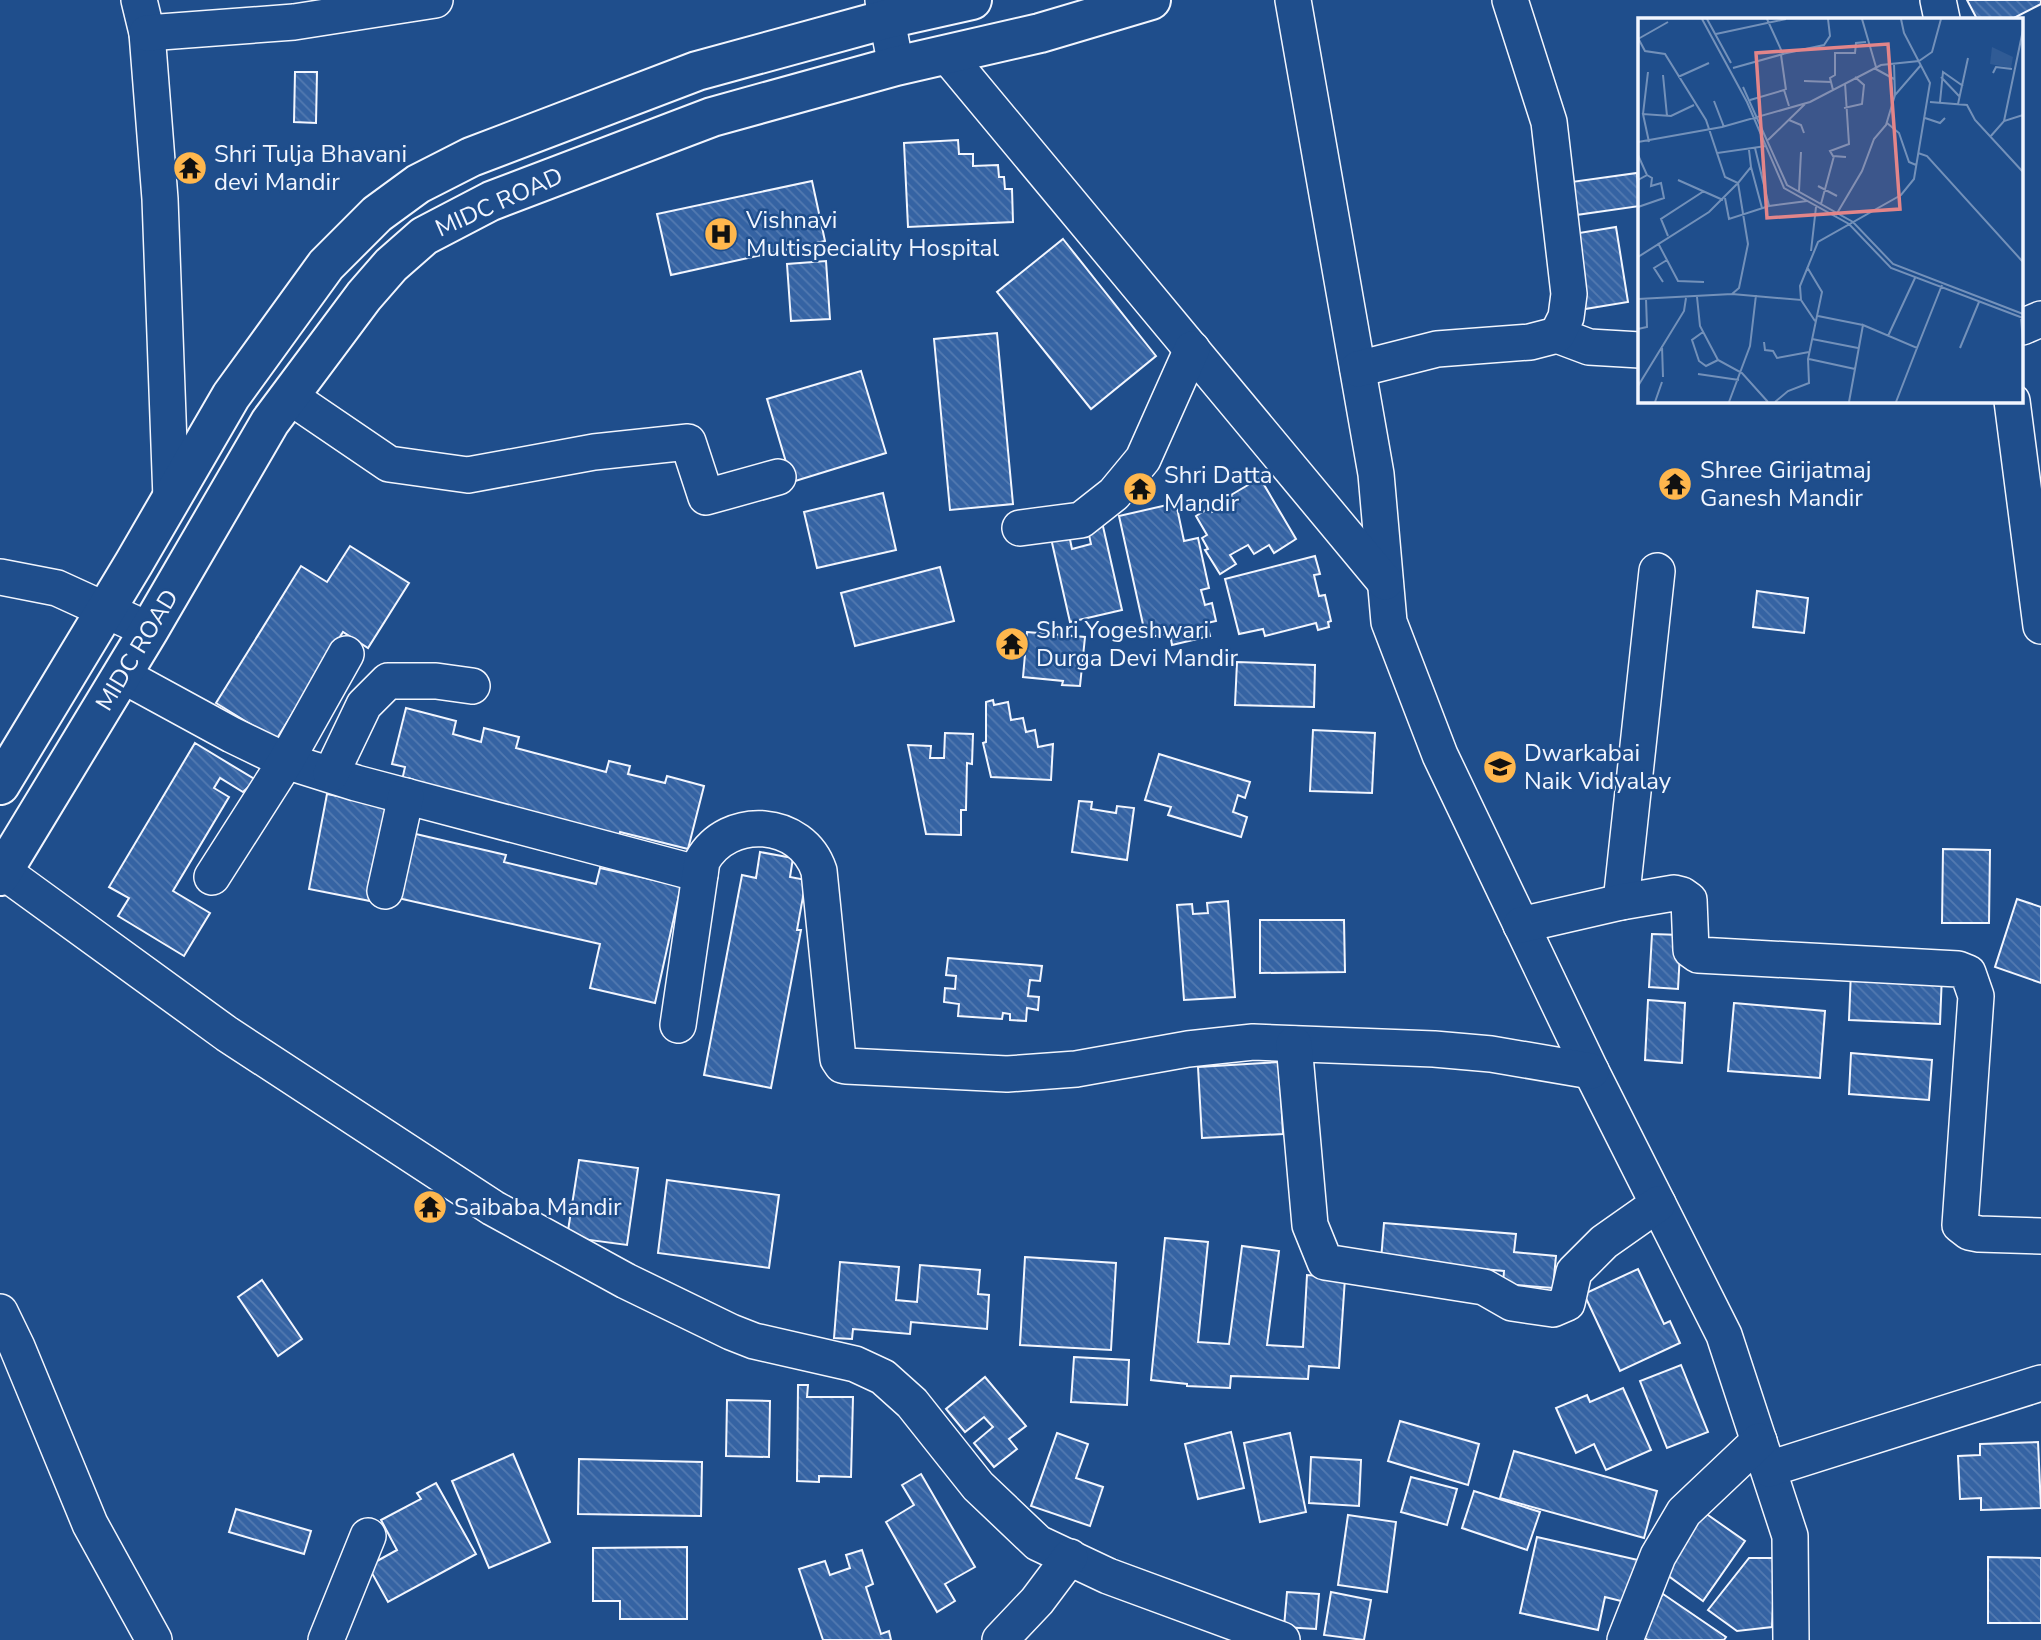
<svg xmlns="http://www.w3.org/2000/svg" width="2041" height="1640" font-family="'Nunito Sans',sans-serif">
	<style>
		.building { fill: url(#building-back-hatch); stroke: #f2f6ff; stroke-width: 2 }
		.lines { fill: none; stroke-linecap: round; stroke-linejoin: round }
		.minor-casing { stroke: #f2f6ff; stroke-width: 38 }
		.major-casing { stroke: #f2f6ff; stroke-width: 42 }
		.minor { stroke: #1f4e8c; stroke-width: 35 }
		.major { stroke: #1f4e8c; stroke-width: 38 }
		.labels { text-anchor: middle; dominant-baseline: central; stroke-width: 5; stroke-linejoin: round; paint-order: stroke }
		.poi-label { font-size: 24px; fill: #f2f6ff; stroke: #1f4e8c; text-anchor: start }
		.street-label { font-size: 24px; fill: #f2f6ff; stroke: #1f4e8c }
		.inset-road { fill: none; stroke: #7391ba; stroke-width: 2 }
		.view { fill: #e38589; fill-opacity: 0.15; stroke: #e38589; stroke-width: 3.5 }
		.inset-edge { fill: none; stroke: #f2f6ff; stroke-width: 3.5 }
	</style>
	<defs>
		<pattern id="building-back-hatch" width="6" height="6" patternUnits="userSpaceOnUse" patternTransform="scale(1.75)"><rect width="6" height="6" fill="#3563a3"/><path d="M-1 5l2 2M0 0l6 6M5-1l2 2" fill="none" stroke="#537ab1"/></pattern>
	</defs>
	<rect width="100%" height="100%" fill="#1f4e8c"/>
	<!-- building -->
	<g class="building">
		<path d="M1967,0h74v4l-29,15h-35z"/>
		<path d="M295,72h22l-1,51 -22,-1z"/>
		<path d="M958,140l1,14h14v12l25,-1 1,12h5l1,12h7l1,33 -105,5 -4,-84z"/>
		<path d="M1637,173l3,33 -71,10 -5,-33z"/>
		<path d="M812,181l13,60 -154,34 -14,-61z"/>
		<path d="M1616,227l12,75 -43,7 -12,-75z"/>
		<path d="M1063,239l93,117 -65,53 -94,-117z"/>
		<path d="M826,261l4,58 -39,2 -4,-57z"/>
		<path d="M997,333l16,171 -63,6 -16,-171z"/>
		<path d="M861,371l25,82 -94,29 -25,-83z"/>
		<path d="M1260,478l36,61 -22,14 -5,-8 -15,9 -6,-9 -18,10 6,9 -16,10 -15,-24 3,-1 -6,-11 5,-3 -11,-19 13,-8 3,4 22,-13 -3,-4z"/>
		<path d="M883,493l13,57 -79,18 -13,-56z"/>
		<path d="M1176,503l8,38 14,-3 11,50 -8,2 4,15 7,-2 4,18 -9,2 3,13 -38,9 -2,-12 -24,5 -27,-122z"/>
		<path d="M1102,522l20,88 -52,12 -20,-88 18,-4 4,19 19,-5 -4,-18z"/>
		<path d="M350,546l59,37 -41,65 -25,-16 -67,108 -60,-37 85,-137 26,16z"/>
		<path d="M1315,556l5,18 -6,1 5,21 6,-1 6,26 -3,1 1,5 -11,3 -2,-7 -51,13 -2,-7 -24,5 -14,-55z"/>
		<path d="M940,567l14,54 -99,25 -14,-53z"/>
		<path d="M1757,591l51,7 -4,35 -51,-6z"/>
		<path d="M1027,632l58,5 -5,49 -18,-1 1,-4 -40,-4z"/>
		<path d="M1237,662l78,3 -1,42 -79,-2z"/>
		<path d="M993,700l1,5 14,-3 3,18 12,-2 3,14 9,-2 3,17 15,-3 -2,36 -60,-3 -8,-34 3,-1v-40z"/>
		<path d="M406,708l50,13 -3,13 28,8 3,-14 35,9 -3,11 90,24 3,-11 21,5 -2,8 37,9 2,-7 37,10 -16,63 -68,-17 -2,9 -217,-56 4,-18 -13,-3z"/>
		<path d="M1313,730l62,3 -3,60 -62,-2z"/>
		<path d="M945,733l28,1 -1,30 -5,-1 -1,47h-5v25l-35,-1 -18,-89 23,1 -1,12h14z"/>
		<path d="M195,743l61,37 -13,12 -23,-14 -6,10 15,9 -56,94 37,22 -26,43 -66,-40 11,-18 -20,-11z"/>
		<path d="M1159,754l91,28 -5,16 -7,-3 -5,17 14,5 -6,20 -73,-22 3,-8 -26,-7z"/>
		<path d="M327,794l61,12 -18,95 -61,-12z"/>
		<path d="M1079,801l13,1 -1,7 25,4 1,-7 17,2 -7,52 -55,-8z"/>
		<path d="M403,831l103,24 -2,7 92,22 4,-16 81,18 -26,117 -65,-15 10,-44 -211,-48z"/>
		<path d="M1943,849l47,1 -1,73h-47z"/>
		<path d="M760,852l33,6 -3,19 16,3 -9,50h4l-30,158 -67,-13 38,-200 14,3z"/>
		<path d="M2017,899l24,8v76l-46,-16z"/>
		<path d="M1228,901l7,96 -51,3 -7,-95 15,-1 1,10 15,-1 -1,-10z"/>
		<path d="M1260,920h84l1,52 -85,1z"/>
		<path d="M1652,934l29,1 -3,54 -29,-2z"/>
		<path d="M948,958l94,8 -2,15 -10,-1 -2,16 11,1 -1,13 -11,-2 -1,13 -16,-1v-6l-7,-1 -1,6 -44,-3 1,-12 -15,-2 1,-14 10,1 1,-13 -10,-1z"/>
		<path d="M1851,971l91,3 -2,50 -91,-4z"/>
		<path d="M1648,1000l37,3 -3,60 -37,-3z"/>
		<path d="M1734,1003l91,8 -5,67 -92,-7z"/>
		<path d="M1851,1053l81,7 -3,40 -80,-6z"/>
		<path d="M1279,1062l4,72 -81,4 -4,-71z"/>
		<path d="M579,1160l59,8 -11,77 -60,-8z"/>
		<path d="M667,1180l112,15 -10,73 -111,-15z"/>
		<path d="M1384,1223l132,11 -2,18 42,4 -3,32 -50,-4 1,-13 -123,-11z"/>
		<path d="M1165,1238l43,4 -10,100 31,2 13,-98 37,5 -12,94 36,2 4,-72 38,3 -6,90 -30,-2 -1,13 -77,-3 -1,12 -43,-2v-2l-36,-4z"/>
		<path d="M1025,1257l91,6 -5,87 -91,-5z"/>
		<path d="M840,1262l59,5 -3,33 21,2 3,-37 60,5 -2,24 11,1 -2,34 -76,-7 -1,12 -57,-5 -1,10 -18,-1z"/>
		<path d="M1638,1269l26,55 6,-3 10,22 -60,28 -36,-77z"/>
		<path d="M262,1280l40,59 -24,17 -40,-59z"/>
		<path d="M1074,1357l55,3 -2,45 -56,-3z"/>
		<path d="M1681,1365l27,67 -41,16 -27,-67z"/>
		<path d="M985,1377l41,49 -17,13 8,10 -23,18 -20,-24 19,-16 -9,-10 -19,15 -19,-23z"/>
		<path d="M798,1385h10l-1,12h46l-2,80 -32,-1v6l-22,-1z"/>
		<path d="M1623,1388l28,62 -45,20 -12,-26 -18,9 -20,-45 31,-13 3,7z"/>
		<path d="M727,1400l43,1 -1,56 -43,-1z"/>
		<path d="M1400,1421l79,23 -11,41 -80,-24z"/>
		<path d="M1231,1432l13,56 -46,11 -13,-55z"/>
		<path d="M1057,1433l31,11 -12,34 27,9 -13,39 -59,-20z"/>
		<path d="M1290,1433l16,79 -46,10 -16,-79z"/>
		<path d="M2038,1442l3,66 -60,2v-12l-21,1 -2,-43 22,-1v-11z"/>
		<path d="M1514,1451l143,40 -13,47 -144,-40z"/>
		<path d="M513,1454l37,88 -61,26 -37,-87z"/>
		<path d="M1311,1457l50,3 -2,46 -50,-3z"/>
		<path d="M579,1459l123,3 -1,54 -123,-2z"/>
		<path d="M921,1474l54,93 -30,17 10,17 -18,11 -51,-90 28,-17 -12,-20z"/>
		<path d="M1411,1477l46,12 -10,36 -46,-13z"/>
		<path d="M436,1483l40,71 -88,48 -20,-36 29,-16 -16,-30 40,-21 -4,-6z"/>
		<path d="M1474,1491l66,21 -13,38 -65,-22z"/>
		<path d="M1698,1508l47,33 -42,60 -47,-34z"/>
		<path d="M236,1509l75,22 -7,23 -75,-22z"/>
		<path d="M1348,1515l48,7 -9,70 -49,-7z"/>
		<path d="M1537,1537l101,23 -9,43 -24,-6 -7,33 -78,-17z"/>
		<path d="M687,1547v72h-67v-18h-27v-53z"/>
		<path d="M862,1550l11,34 -7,3 15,47 8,-3 2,9h-68l-24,-71 26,-8 5,14 20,-7 -4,-13z"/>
		<path d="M1988,1557l53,1v65h-53z"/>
		<path d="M1749,1558h26l-3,69 -35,4 -29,-21z"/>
		<path d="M1287,1592l32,2 -3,35 -32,-2z"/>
		<path d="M1331,1592l40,8 -7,40 -40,-5z"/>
		<path d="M1663,1594l63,43 -2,3h-76l-11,-7z"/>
	</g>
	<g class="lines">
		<!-- minor casing -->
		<g class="minor-casing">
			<g id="minor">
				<path d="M139,0l8,33 13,166 11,300"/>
				<path d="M883,0l13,66"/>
				<path d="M1293,0l83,474 13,148 51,133 151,316 133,264 66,201 1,104"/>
				<path d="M1938,0l4,19"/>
				<path d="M147,33l147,-11 141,-22"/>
				<path d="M946,54l439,528"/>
				<path d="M2022,327l19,-8"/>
				<path d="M1557,335l32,12 51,3"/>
				<path d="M1358,369l79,-20 93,-7 27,-7 9,-18 3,-23 -20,-172 -39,-122"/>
				<path d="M289,396l100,68 79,11 126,-23 94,-10 18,55 72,-20"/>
				<path d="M2012,401l29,225"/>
				<path d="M1020,528l61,-8 33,-26 29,-35 49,-110"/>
				<path d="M0,577l57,11 92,42"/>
				<path d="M122,675l110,60 54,26 70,22 344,91"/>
				<path d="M331,774l33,-69 24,-24h48l36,5"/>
				<path d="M0,869l227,165 266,174 133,73 105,51 23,9 101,23 28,13 29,26 66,83 60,57 70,33 174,64"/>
				<path d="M212,877l74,-116 60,-107"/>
				<path d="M385,891l21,-95"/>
				<path d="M1621,902l36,-331"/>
				<path d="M1521,925l100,-23 53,-9 8,2 7,5 2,50 7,5 260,14 10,4 8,23 -16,229 9,7 10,2 62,2"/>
				<path d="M678,1025l24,-164c26,-47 100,-42 117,10l19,188 4,6 4,1 161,8 69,-5 112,-20 65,-7 181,7 57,5 100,17"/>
				<path d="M1294,1044l16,181 15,37 159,25 28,16 41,6 14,-6 7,-31 30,-30 54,-38"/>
				<path d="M0,1312l17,35 73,177 64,116"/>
				<path d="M1769,1469l272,-86"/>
				<path d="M326,1640l42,-104"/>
				<path d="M1000,1640l37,-39 33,-44"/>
				<path d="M1625,1640l33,-84 26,-44 75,-71"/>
			</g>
		</g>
		<!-- major casing -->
		<g class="major-casing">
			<g id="major">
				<path d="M0,785l134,-222 97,-167 95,-131 51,-51 41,-30 53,-27 226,-86 190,-52 85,-19"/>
				<path d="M0,876l149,-246 121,-208 94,-126 27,-31 33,-29 67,-35 221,-84 184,-51 144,-33 111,-33"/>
			</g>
		</g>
		<!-- minor -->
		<use href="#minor" class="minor"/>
		<!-- major -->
		<use href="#major" class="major"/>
	</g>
	<!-- icons -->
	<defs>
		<g id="temple-disc" transform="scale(1.75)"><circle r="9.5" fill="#ffb74d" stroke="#1f4e8c"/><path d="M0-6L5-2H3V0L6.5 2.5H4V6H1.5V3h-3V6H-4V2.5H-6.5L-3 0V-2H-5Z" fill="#111"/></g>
		<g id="hospital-disc" transform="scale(1.75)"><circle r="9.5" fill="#ffb74d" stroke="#1f4e8c"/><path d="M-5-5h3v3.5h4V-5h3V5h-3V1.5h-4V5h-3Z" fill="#111"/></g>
		<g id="school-disc" transform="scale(1.75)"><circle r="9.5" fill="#ffb74d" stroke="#1f4e8c"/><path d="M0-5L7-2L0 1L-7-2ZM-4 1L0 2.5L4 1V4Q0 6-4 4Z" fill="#111"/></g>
	</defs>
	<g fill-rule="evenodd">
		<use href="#temple-disc" x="190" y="168"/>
		<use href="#hospital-disc" x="721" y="234"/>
		<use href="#temple-disc" x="1675" y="484"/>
		<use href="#temple-disc" x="1140" y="489"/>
		<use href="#temple-disc" x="1012" y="644"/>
		<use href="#school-disc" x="1500" y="767"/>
		<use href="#temple-disc" x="430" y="1207"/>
	</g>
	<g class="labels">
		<!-- poi labels -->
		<g class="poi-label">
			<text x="214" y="154">Shri Tulja Bhavani<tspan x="214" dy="28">devi Mandir</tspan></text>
			<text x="746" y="220">Vishnavi<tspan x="746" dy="28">Multispeciality Hospital</tspan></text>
			<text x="1700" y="470">Shree Girijatmaj<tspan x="1700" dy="28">Ganesh Mandir</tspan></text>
			<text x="1164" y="475">Shri Datta<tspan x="1164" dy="28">Mandir</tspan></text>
			<text x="1036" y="630">Shri Yogeshwari<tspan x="1036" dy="28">Durga Devi Mandir</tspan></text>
			<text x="1524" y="753">Dwarkabai<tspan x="1524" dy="28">Naik Vidyalay</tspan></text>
			<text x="454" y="1207">Saibaba Mandir</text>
		</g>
		<!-- street labels -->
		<g class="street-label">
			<text transform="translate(499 202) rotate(-24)">MIDC ROAD</text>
			<text transform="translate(137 650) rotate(-59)">MIDC ROAD</text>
		</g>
	</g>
	<!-- overview -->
	<g transform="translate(1638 18)">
		<rect width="385" height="385" fill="#1f4e8c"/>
		<path d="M354,29l21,10 -2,11 -21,-4z" fill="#305b95"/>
		<path class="inset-road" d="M64,1l45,83 37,86 65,36 42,44 132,50M69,1l24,44M224,1l14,48M78,16l70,-15M0,20l7,13 20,3 41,66 11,33M0,21l30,-17M144,36l42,-9 6,-9 -2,-17M143,37l5,35M256,46l1,31M95,50l50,-14 -16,-35M236,50l20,11M355,55l3,-6 16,2M25,57l4,41M40,59l31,-14M303,59l18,19M166,63l27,1M207,65l4,61 -19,7 3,5 13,1M105,69l44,98 66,37 40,42 130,50M195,72l-3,-12 5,-3v-22h20l1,-10 10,-1M112,82l34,-10 5,16M76,83l10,26M292,84l37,3 8,15 48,52M302,84l3,-30 20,14M320,86l10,-46M206,90l18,-4 2,-19 -9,-8M5,96l5,-42M287,100l15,5 5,-5M151,102l12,5 3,8M366,103l19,-91M249,105l12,10 10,29 7,3M352,119l14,-16 19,-6M130,122l37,-36M0,124l84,-15 88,-25 71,-37 38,-4 13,-9 9,-33M11,124l-6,-28 28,2 23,-11M117,130l14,58M280,135l9,3 96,106M0,137l9,20 -9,5M113,149l11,41M40,162l45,20M180,168l19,10M161,173l2,-39M87,180l4,21 40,-13 38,-5M183,186l13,-48M0,189l26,-9 -3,-15 -10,3 1,-8 -5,-3M198,197l26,-44 12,-32 12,-14 9,-30 26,-30M30,218l-7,-17 43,-28M20,225l20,38 26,1M173,233l5,-44M0,239l71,-45 29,-29 -13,-6 -8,-24 49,-7M25,264l-9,-14 13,-8M94,276l69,6 -1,-14 18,-44 83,-47 13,-16 16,-96 -26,-50 -3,-14M59,279l3,29 18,34 24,13 26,29M0,281l94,-5 7,-6 9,-44 -10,-61 13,-16 -2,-17M163,282l14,21M180,298l45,9M383,299l2,25M0,311l9,-2 -1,-28M65,314l-11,8 7,21 7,5 12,-6M250,318l27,-58M174,321l46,9M126,324l1,8 8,1 4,7 32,-6M24,328l1,31M322,330l19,-46M171,341l46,10M60,356l41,6M0,368l46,-75 2,-13M17,384l7,-20M91,384l21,-56 6,-51M137,384l13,-11 21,-8 -1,-24 14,-67 -15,-25M211,384l14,-77 54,23 25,-63M258,384l21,-54"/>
		<path class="view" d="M250,26l12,165 -133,9 -11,-165z"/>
		<rect width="385" height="385" class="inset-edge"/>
	</g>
</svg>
